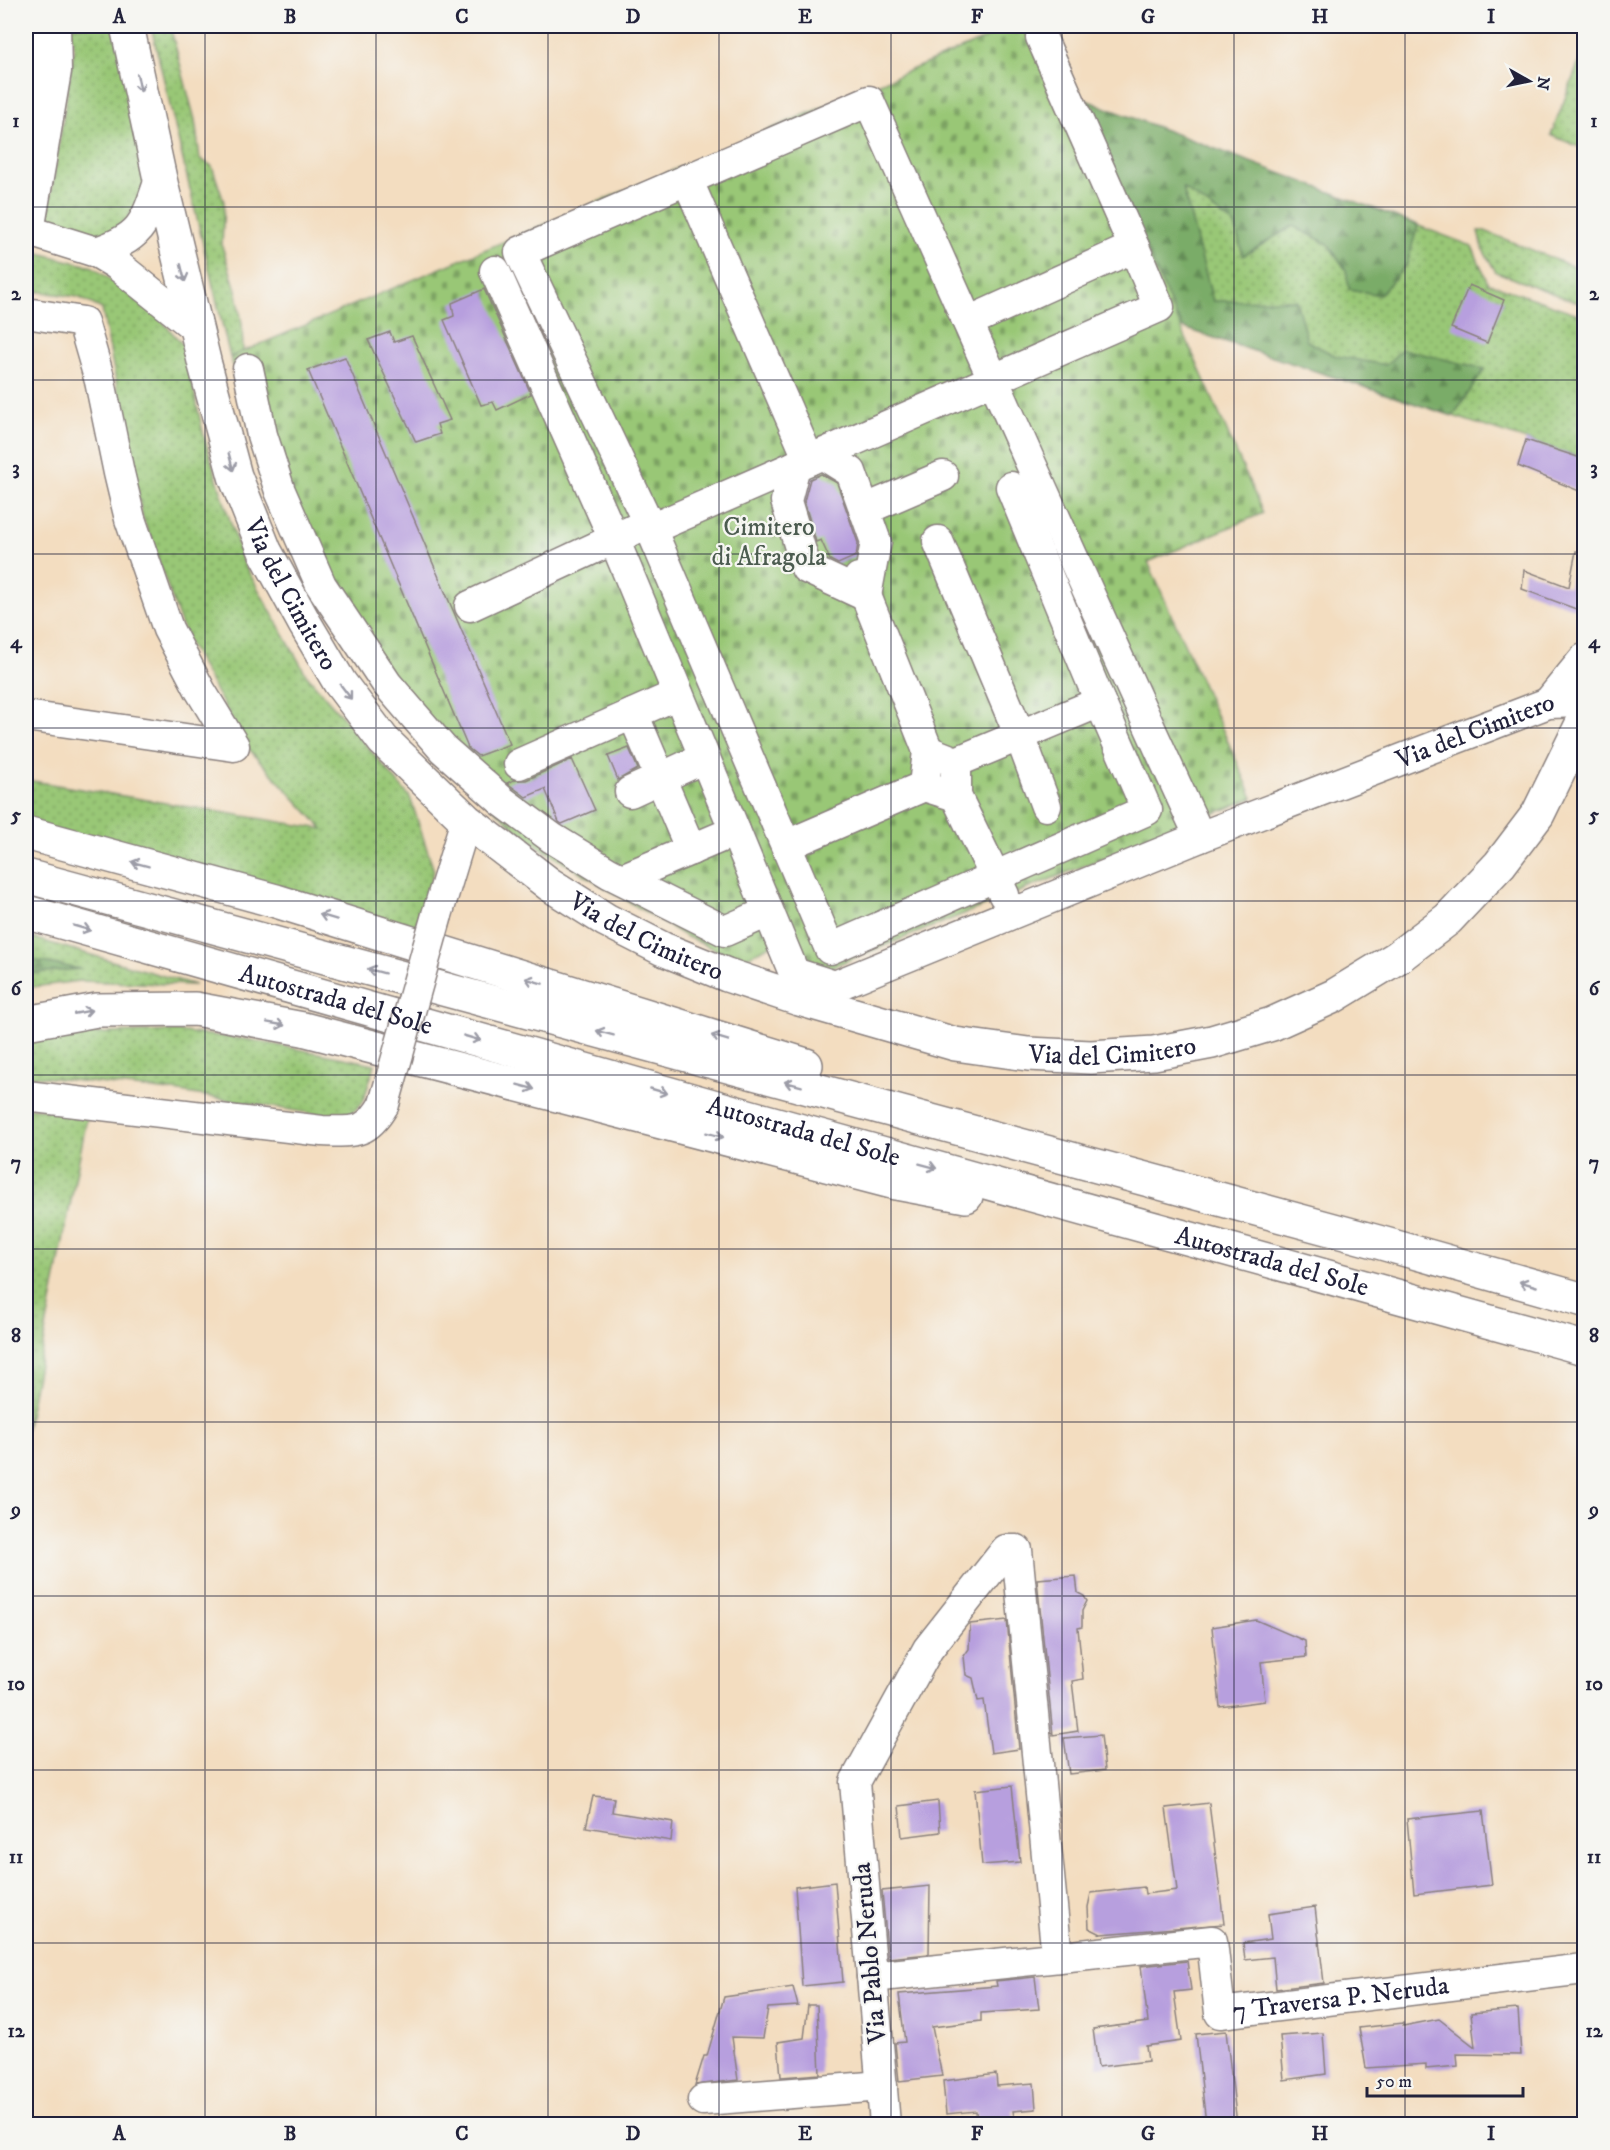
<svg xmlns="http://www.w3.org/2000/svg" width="1610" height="2150" font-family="'IM FELL DW Pica',serif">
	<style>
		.grass { fill: url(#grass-dots); stroke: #5e7458; stroke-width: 1.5 }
		.forest { fill: url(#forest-firs); stroke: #4e6751; stroke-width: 1.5 }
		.cemetery { fill: url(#cemetery-stones); stroke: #5e7458; stroke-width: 1.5 }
		.building { fill: #b79fde }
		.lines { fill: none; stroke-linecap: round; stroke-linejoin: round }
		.minor-casing { stroke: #8a807e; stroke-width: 33 }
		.major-casing { stroke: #8a807e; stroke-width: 36 }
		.highway-casing { stroke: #8a807e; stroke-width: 36 }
		.minor { stroke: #fff; stroke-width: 30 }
		.major { stroke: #fff; stroke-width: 33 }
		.highway { stroke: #fff; stroke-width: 33 }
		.minor-bridge-casing { stroke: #8a807e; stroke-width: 33; stroke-linecap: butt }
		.minor-bridge { stroke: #fff; stroke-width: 30 }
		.oneway { stroke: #9c9ca7 }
		.grid { fill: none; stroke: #22223b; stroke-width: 1.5; stroke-opacity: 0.55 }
		.labels { text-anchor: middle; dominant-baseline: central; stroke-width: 4.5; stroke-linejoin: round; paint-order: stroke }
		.park-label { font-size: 26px; fill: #4c5c50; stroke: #f6f6f2 }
		.street-label { font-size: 26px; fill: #22223b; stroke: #f6f6f2 }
		.neatline { fill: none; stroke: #22223b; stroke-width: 2 }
		.grid-label { font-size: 20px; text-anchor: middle; font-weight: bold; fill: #22223b }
	</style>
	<defs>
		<pattern id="grass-dots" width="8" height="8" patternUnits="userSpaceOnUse" patternTransform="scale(1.5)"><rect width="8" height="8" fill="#99c776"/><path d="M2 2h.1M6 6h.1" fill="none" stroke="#7ca162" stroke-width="1.8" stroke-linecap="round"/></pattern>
		<pattern id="forest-firs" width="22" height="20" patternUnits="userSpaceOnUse" patternTransform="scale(1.5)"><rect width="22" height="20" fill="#7aac67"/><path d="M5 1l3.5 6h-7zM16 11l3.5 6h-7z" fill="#648c56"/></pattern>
		<pattern id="cemetery-stones" width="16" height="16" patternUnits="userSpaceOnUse" patternTransform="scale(1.5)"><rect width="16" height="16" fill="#99c776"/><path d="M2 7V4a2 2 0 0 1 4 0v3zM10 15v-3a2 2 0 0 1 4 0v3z" fill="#7ca162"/></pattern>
	</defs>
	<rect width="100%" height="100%" fill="#f6f6f2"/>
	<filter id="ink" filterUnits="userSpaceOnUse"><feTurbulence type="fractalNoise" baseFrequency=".0167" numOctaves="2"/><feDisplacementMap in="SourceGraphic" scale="12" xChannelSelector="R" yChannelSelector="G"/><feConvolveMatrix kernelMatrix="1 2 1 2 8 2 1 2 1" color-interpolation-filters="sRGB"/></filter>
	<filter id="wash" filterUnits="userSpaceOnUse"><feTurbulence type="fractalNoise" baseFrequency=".008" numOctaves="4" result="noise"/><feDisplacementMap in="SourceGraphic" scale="24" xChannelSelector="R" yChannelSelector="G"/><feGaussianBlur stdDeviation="1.35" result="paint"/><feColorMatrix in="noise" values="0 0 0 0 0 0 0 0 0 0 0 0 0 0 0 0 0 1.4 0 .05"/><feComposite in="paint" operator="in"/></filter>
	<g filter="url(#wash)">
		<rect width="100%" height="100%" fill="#f3ddc0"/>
		<!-- grass -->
		<g class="grass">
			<path d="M70,26h44l35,166 -33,40 -16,6 -39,-11 -10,-6 -2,-13 25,-158z"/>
			<path d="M151,26h19l25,94 5,39 12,7 12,36 -2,44 15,47 5,31 1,28 -13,5z"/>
			<path d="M1584,49v100l-33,-14z"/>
			<path d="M1080,98l392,148 16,37 96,33v143l-403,-132z"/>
			<path d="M1478,231h7l99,40v34l-88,-33 -13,-22z"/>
			<path d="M27,250l66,17 62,46 29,33 20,91 39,125 63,112 104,123 24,74 -21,64 -387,-113v-42l297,49 -75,-81 -61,-108 -45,-125 -40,-206 -24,-12 -52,-7z"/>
			<path d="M26,936l169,49 -116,-4 -53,7z"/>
			<path d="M176,1031l75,9 124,24 -12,38 -17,17 -166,-27 -154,-17v-37l50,-4z"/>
			<path d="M26,1108l62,5 -62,318z"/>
		</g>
		<!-- forest -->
		<g class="forest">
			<path d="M1080,98l338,127 -11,39 -27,31 -31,-6 -3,-19 -18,-26 -35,-18 -50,30 -8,-31 -52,-37 30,113 83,-1 11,41 29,15 50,9 16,-16 83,20 -32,47 -272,-89z"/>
			<path d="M26,959l54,10 -54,5z"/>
		</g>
		<!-- cemetery -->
		<path class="cemetery" d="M1015,26h33l215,487 -115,49 105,236 -439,176 -19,-42 -55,29 -55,-25 -141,-86 -25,-18 -92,-85 -163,-274 -34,-116z"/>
		<g id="blocks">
			<!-- building -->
			<g class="building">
				<path d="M1469,285l35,15 -17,43 -36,-15z"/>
				<path d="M484,289l47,105 -34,16 -4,-8 -12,3 -37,-85 10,-4 -2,-13z"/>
				<path d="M390,332l4,10 18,-6 38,84 -13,4 3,10 -24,8 -48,-102z"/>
				<path d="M345,357l165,387 -32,12 -10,-8 -160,-378z"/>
				<path d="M1526,440l58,19v34l-66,-27z"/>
				<path d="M821,474l16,9 21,60 -2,13 -18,8 -8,-4 -9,-20 -5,2 -12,-41 6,-22z"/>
				<path d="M1576,551l8,1v60l-62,-23 2,-19 45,17z"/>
				<path d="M629,748l9,21 -20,11 -10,-24z"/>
				<path d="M572,759l23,51 -33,14 -3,-2 -14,-33 -19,8 -19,-14 7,-3h12z"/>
				<path d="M1076,1576l2,17 6,3 3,5 -5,10v16l-4,1 5,51 -11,2 6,50 -25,4 -16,-156z"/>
				<path d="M1007,1620l12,129 -28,4 -7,-53 -6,1 -5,-23 -7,-3 -2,-19 5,-7 1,-25z"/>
				<path d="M1256,1620l49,21 1,16 -45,5 4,39 -45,6 -8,-80z"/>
				<path d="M1101,1735l4,35 -36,4 -5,-36z"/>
				<path d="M1012,1786l8,76 -38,3 -7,-75z"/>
				<path d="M593,1796l21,2 -2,14 61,10 -2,19 -85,-14z"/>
				<path d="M938,1801l2,31 -38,5 -3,-31z"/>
				<path d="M1209,1803l15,121 -123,10 -12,-6 -1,-21 3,-14 53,-6 1,7 32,-4 -11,-82z"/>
				<path d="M1483,1811l9,74 -78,9 -7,-75z"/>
				<path d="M835,1882l8,100 -41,4 -7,-99z"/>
				<path d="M930,1886l-1,68 -41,4 -6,-67z"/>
				<path d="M1315,1907l9,76 -48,6 -3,-32 -28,3 -2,-17 28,-4 -3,-25z"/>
				<path d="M1187,1961l4,29 -17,2 7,49 -35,5 2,15 -50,6 -5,-38 55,-7 -7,-56z"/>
				<path d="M1035,1977l4,32 -58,4v8l-49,6 10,49 -43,5 -4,-38 10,-1 -6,-48 98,-8 -1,-5z"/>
				<path d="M793,1987l5,19 -30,2 -5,30 -31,-1 6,43 -43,5 9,-29h3l17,-59z"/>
				<path d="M808,2005h9l3,69 -39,3 -3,-35 26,-4z"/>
				<path d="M1518,2009l3,46 -64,-1 1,12 -32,3v-5l-60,4 -7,-40 44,-5v3l36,-7 36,28 -4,-34z"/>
				<path d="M1226,2031l11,93h-31l-10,-90z"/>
				<path d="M1323,2033l3,41 -42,6 -4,-44z"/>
				<path d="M996,2074l1,12 37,-3 2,26 -23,2 2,12h-15v1h-23l-1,-13 -30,3 -3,-33z"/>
			</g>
		</g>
	</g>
	<g filter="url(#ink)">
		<use href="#blocks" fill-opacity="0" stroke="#8a807e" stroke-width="1.5"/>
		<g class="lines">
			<!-- minor casing -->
			<g class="minor-casing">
				<g id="minor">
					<path d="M26,94l4,-34 -2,-34"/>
					<path d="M687,179l122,281"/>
					<path d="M26,230l70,22 20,12 81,65"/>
					<path d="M29,231l27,-160 -1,-45"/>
					<path d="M1134,247l25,60 -508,222 -131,-277 349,-151c110,245 218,492 331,736"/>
					<path d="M96,252c47,-15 49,-29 64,-73"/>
					<path d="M26,313l57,9 17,59 19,92 11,46 38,110 32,61 34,56 -208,-30"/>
					<path d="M968,322l166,-75 -93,-210"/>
					<path d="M248,369l14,66 18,56 41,94 66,99 56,65 59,52 50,37 57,35 116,58 43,-19"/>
					<path d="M795,466l-9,35 20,67 60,28 10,-54 -25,-70 -29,-18"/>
					<path d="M864,510l79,-34"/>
					<path id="s1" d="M648,523l-34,16 180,434 41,13 365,-149 348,-134 36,-1"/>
					<path d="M651,529l179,420 317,-139 -47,-108 -89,-215"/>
					<path d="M938,541l82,195 26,70"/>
					<path d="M859,578l69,173"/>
					<path d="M470,606l144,-67 -119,-268"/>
					<path d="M1548,703l36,-44"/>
					<path d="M633,714l58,136"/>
					<path d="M956,762l144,-60"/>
					<path d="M519,764l159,-70"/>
					<path d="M630,792l74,-34"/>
					<path d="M956,796v-34l-28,-11 -4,35 32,10 48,99"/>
					<path d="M787,845l137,-59"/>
					<path d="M622,879l113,-48"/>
					<path d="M437,915l29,-95"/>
					<path d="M26,1096l296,35c33,1 45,3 62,-27"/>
					<path id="s2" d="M872,1977l340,-36 8,72 364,-44"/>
					<path d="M703,2100l179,-14"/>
					<path d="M885,2124l-30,-342 73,-133 78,-99h11l40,407"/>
				</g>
			</g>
			<!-- major casing -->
			<g class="major-casing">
				<g id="major">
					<path id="s3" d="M127,26l33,153 45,186 30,111 30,75 40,73 35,59 43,57 83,80 83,64 57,36 57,29 64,26 72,24 156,45 73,10 63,3 63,-4 58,-11 60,-18 62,-28 64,-39 50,-38 52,-55 38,-50 46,-94"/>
				</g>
			</g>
			<!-- highway casing -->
			<g class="highway-casing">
				<g id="highway">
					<path d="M26,833l250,68 530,164"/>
					<path d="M26,876l1352,366 206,58"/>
					<path id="s4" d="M26,912l736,208 822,228"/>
					<path d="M26,1023l71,-13 98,-1 108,20 593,154 70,13"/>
				</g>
			</g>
			<!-- minor -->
			<use href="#minor" class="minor"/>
			<!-- major -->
			<use href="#major" class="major"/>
			<!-- highway -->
			<use href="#highway" class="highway"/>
			<!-- minor-bridge casing -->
			<g class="minor-bridge-casing">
				<path id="minor-bridge" d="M384,1104l53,-189"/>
			</g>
			<!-- minor-bridge -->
			<use href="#minor-bridge" class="minor-bridge"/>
		</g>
		<!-- one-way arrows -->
		<defs><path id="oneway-shaft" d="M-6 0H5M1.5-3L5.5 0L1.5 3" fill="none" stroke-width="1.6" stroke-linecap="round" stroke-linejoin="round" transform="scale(1.5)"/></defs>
		<g class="oneway">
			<use href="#oneway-shaft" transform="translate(139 83) rotate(78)"/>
			<use href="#oneway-shaft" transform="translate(183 273) rotate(76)"/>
			<use href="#oneway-shaft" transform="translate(231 462) rotate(75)"/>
			<use href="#oneway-shaft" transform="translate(346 692) rotate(53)"/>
			<use href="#oneway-shaft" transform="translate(140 864) rotate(-165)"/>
			<use href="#oneway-shaft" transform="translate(328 917) rotate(-163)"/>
			<use href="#oneway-shaft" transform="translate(82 928) rotate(16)"/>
			<use href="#oneway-shaft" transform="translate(376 971) rotate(-165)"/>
			<use href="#oneway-shaft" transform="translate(534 981) rotate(-163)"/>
			<use href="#oneway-shaft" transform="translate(83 1012) rotate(-11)"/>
			<use href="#oneway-shaft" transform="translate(276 1024) rotate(10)"/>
			<use href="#oneway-shaft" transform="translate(605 1033) rotate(-165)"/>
			<use href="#oneway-shaft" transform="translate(472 1038) rotate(16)"/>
			<use href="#oneway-shaft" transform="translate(720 1038) rotate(-163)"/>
			<use href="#oneway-shaft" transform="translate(793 1084) rotate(-165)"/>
			<use href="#oneway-shaft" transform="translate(526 1087) rotate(15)"/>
			<use href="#oneway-shaft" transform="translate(659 1091) rotate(16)"/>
			<use href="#oneway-shaft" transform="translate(715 1135) rotate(15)"/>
			<use href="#oneway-shaft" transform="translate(928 1166) rotate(15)"/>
			<use href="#oneway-shaft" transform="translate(1528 1284) rotate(-164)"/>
		</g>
	</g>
	<!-- grid -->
	<path class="grid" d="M205,26v2098M376,26v2098M548,26v2098M719,26v2098M891,26v2098M1062,26v2098M1234,26v2098M1405,26v2098M26,207h1558M26,380h1558M26,554h1558M26,728h1558M26,901h1558M26,1075h1558M26,1249h1558M26,1422h1558M26,1596h1558M26,1770h1558M26,1943h1558"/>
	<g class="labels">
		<!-- park labels -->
		<g class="park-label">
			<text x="769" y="527">Cimitero<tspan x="769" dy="30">di Afragola</tspan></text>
		</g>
		<!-- street labels -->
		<g class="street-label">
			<text stroke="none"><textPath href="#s3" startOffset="594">Via del Cimitero</textPath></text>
			<text stroke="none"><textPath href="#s1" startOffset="1240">Via del Cimitero</textPath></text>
			<text stroke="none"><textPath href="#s3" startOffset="1098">Via del Cimitero</textPath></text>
			<text stroke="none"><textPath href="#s4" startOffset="322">Autostrada del Sole</textPath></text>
			<text stroke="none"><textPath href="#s3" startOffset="1584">Via del Cimitero</textPath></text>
			<text stroke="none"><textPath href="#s4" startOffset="808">Autostrada del Sole</textPath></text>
			<text stroke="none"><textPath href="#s4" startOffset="1294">Autostrada del Sole</textPath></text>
			<text transform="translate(870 1953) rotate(-95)">Via Pablo Neruda</text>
			<text stroke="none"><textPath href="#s2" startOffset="536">7 Traversa P. Neruda</textPath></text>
		</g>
	</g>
	<!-- margin -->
	<rect width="1610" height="2150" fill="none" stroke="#f6f6f2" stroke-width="66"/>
	<!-- north arrow -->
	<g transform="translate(1529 81) rotate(99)" stroke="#f6f6f2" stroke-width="4.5" paint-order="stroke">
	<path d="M0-4.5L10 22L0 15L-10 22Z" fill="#22223b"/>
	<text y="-9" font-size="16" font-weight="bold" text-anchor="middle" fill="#22223b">N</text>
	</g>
	<!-- scale -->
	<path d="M1367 2087v9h156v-9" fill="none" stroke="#22223b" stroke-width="3"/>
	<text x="1376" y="2087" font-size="18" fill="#22223b" stroke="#f6f6f2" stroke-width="4.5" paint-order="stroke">50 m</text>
	<rect x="33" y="33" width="1544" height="2084" class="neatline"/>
	<g class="grid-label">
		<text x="119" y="23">A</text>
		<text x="290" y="23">B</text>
		<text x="462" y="23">C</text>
		<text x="633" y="23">D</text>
		<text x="805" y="23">E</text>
		<text x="977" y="23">F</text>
		<text x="1148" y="23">G</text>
		<text x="1320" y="23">H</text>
		<text x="1491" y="23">I</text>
		<text x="16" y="127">1</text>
		<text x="1594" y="127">1</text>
		<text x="16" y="300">2</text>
		<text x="1594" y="300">2</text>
		<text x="16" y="474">3</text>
		<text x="1594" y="474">3</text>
		<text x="16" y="648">4</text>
		<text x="1594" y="648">4</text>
		<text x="16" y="821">5</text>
		<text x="1594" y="821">5</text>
		<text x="16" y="995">6</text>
		<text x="1594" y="995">6</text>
		<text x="16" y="1169">7</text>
		<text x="1594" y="1169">7</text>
		<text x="16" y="1342">8</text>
		<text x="1594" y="1342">8</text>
		<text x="16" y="1516">9</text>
		<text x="1594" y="1516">9</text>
		<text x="16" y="1690">10</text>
		<text x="1594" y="1690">10</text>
		<text x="16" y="1863">11</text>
		<text x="1594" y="1863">11</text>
		<text x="16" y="2037">12</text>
		<text x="1594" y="2037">12</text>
		<text x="119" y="2140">A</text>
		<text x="290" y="2140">B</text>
		<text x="462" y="2140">C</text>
		<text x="633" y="2140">D</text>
		<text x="805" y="2140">E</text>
		<text x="977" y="2140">F</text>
		<text x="1148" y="2140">G</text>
		<text x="1320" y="2140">H</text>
		<text x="1491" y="2140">I</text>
	</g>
</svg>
